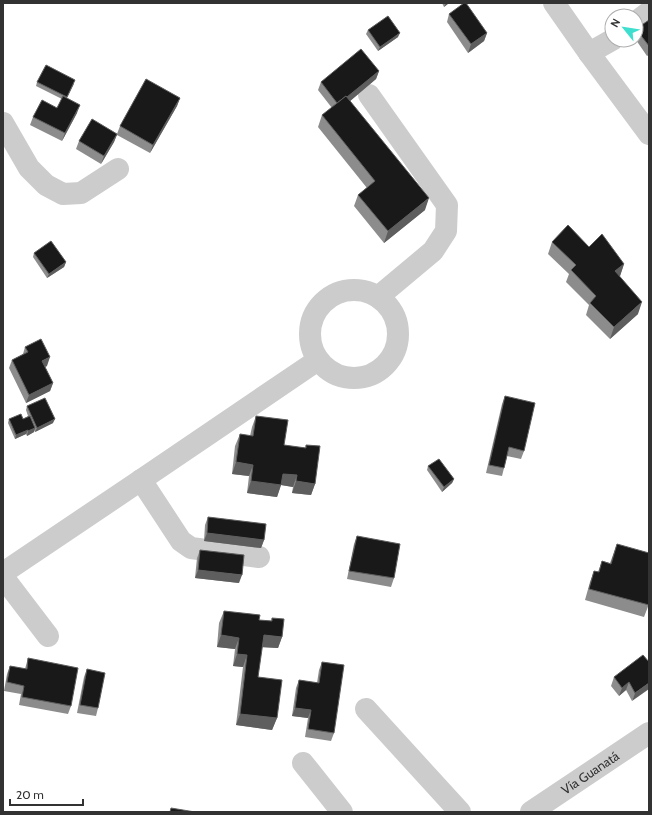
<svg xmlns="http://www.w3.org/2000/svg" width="652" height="815" font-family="Cabin,sans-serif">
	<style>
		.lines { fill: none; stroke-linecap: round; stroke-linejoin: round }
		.minor { stroke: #ccc; stroke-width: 22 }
		.wall { fill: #8c8c8c }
		.shaded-wall { fill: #5e5e5e }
		.building { fill: #191919; stroke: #5e5e5e }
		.labels { text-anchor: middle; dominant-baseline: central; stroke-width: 4; stroke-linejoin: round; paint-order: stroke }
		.street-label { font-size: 13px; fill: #323232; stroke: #fff }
	</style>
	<rect width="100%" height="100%" fill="#fff"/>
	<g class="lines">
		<!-- minor -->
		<g class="minor">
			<path d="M554,3l35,50 60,81"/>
			<path d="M636,22l13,-10"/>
			<path d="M589,53l23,-13"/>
			<path d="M369,95l78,110 -1,26 -13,20 -55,46"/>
			<path d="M3,123l26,45 17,17 17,9 18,-1 37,-24"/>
			<circle cx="354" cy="334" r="44"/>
			<path d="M141,480l40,61 10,7 68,9"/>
			<path d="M3,573l138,-93 177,-120"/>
			<path d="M3,577l45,59"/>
			<path d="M366,709l94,103"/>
			<path d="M303,763l39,49"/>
			<path id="s1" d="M531,812l118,-79"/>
		</g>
	</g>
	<!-- wall -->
	<g class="wall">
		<path d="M442,3h7l-5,4z"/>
		<path d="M449,14l38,19 -3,8 -16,12 -21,-31z"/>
		<path d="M649,20v35l-2,1 -11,-16v-11z"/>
		<path d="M368,30l30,7 -20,14 -12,-17z"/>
		<path d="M379,71l-3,8 -26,22 75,109 -41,33 -30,-37 4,-11 9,-7 -49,-61 4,-12 10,-7 -14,-18 3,-8z"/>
		<path d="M37,82l37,2 -7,14 10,15 -15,28 -32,-16 3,-8 24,-9 5,-9 -26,-13z"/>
		<path d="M180,98l-3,8 -27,47 -33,-18 -3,7 -13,22 -25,-15 3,-8 38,-7 3,-8z"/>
		<path d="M552,242l37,5 35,17 -4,12h-1l19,38 -28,25 -24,-24 3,-10 -23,-23 3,-8 -21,-20z"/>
		<path d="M34,253l32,9 -2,5 -17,11 -14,-21z"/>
		<path d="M25,347l22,19 -2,1 8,16 -3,8 -24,12 -17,-35 3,-8 11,-6z"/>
		<path d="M505,396l19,55 -3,8 -14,-3 -5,20 -16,-3 16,-69z"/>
		<path d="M27,406l26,17 -18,9v-2l-1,2 -7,4 -1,-2 -11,5 -7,-16 1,-4h14l5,-3 -2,-6z"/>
		<path d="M256,416l28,29 21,3 1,-3 9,39 -4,11 -19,-2 1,-6 -12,-2 -4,12 -30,-4 2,-17 -17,-2 3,-28 5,-12 10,2 2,-9z"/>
		<path d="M428,466l26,13 -2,4 -10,9 -15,-22z"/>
		<path d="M208,517l56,23 -3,8 -57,-7 1,-16z"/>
		<path d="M357,536l37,42 -3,9 -44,-8 7,-35z"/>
		<path d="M617,544l32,60 -5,13 -59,-17 5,-18 4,-11 4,1 4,-11 8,2z"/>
		<path d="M200,550l39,33 -44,-5 2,-20z"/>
		<path d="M224,611l35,9 12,1 1,-3 10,19 -4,11 -16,-1 -4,30 19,41 -5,12 -36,-5 7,-58 -10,-1 2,-17 -18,-2 2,-24z"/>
		<path d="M28,658l43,48 -3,8 -49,-9 2,-11 -17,-3 3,-17 3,-8 15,3z"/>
		<path d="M322,662l12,71 -3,8 -26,-4 3,-19 -16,-2 4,-28 3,-8 18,3 2,-13z"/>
		<path d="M649,662l-17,39 -6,-11 -7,6 -8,-10 3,-9z"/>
		<path d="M87,669l11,39 -2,8 -19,-3 7,-36z"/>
	</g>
	<!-- shaded-wall -->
	<g class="shaded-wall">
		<path d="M446,3h3l-5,4z"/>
		<path d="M400,33l-2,4 -20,14 2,-4z"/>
		<path d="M487,33l-3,8 -16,12 3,-9z"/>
		<path d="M379,71l-3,8 -40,34 2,-9z"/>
		<path d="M180,98l-3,8 -27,47 3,-8z"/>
		<path d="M80,105l-3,8 -15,28 3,-8z"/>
		<path d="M117,134l-3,8 -13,22 3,-8z"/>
		<path d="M429,198l-4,12 -41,33 4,-12z"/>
		<path d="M66,262l-2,5 -17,11 2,-4z"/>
		<path d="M624,264l-4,12 -9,7 4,-12z"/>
		<path d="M642,302l-4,12 -28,25 4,-12z"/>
		<path d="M50,357l-3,9 -8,3 3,-8z"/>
		<path d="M53,383l-3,8 -24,12 3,-8z"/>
		<path d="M55,419l-2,4 -18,9 2,-4z"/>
		<path d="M35,428l-1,4 -7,4 1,-5z"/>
		<path d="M28,430l-2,4 -11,5 1,-4z"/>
		<path d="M236,462l17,3 -4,11 -17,-2z"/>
		<path d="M283,474l14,1 -4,12 -12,-2 -4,12 -30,-4 4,-12z"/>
		<path d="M454,479l-2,4 -10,9 2,-5z"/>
		<path d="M296,481l19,3 -4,11 -19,-2z"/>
		<path d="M207,533l57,7 -3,8 -57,-7z"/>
		<path d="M198,570l44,5 -3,8 -44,-5z"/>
		<path d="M221,635l18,3 -4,11 -18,-2z"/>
		<path d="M264,635l18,2 -4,11 -19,-1z"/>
		<path d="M237,654l10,1 -4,12 -10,-1z"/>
		<path d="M629,682l-3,8 -7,6 3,-8z"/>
		<path d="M649,683v6l-17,12 3,-8z"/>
		<path d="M295,708l16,2 -3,8 -16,-2z"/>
		<path d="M240,714l37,4 -5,12 -36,-5z"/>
	</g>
	<!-- building -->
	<g class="building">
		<path d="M464,3h2l21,30 -16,11 -22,-30z"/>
		<path d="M388,16l12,17 -20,14 -12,-17z"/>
		<path d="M649,20v26l-13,-17z"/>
		<path d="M361,49l18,22 -32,26 -1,-1 -9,7 -16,-21z"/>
		<path d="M46,65l29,15 -8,17 -30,-15z"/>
		<path d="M146,79l34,19 -27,47 -33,-19z"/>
		<path d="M63,96l17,9 -15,28 -32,-16 9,-17 15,8z"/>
		<path d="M346,96l83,102 -41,33 -30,-36 17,-14 -53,-66z"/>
		<path d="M92,119l25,15 -13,22 -25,-15z"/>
		<path d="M568,225l21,22 13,-13 22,30 -9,7 27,31 -28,25 -24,-24 6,-7 -25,-26 5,-5 -24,-23z"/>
		<path d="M51,241l15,21 -17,12 -15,-21z"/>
		<path d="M41,339l9,18 -8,4 11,22 -24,12 -17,-35 16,-8 -3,-5z"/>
		<path d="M505,396l30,7 -11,48 -15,-4 -5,21 -15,-3z"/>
		<path d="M45,398l10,21 -18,9 -10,-22z"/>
		<path d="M21,414l2,5 7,-3 5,12 -7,3v-1l-12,5 -7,-16z"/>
		<path d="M256,416l32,4 -4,25 22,3v-3l14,1 -5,38 -19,-3 1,-6 -14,-1 -2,11 -30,-4 2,-16 -17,-3 4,-28 13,2z"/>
		<path d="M439,459l15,20 -10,8 -16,-21z"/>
		<path d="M208,517l58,7 -2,16 -57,-7z"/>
		<path d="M357,536l43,8 -6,34 -45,-7z"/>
		<path d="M617,544l32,9v52l-60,-16 5,-18 5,1 3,-11 9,3z"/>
		<path d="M200,550l44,5 -2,20 -44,-5z"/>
		<path d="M224,611l36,4 -1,5 13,1v-3l12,1 -2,18 -18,-2 -6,42 24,3 -5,38 -37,-4 7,-59 -10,-1 2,-16 -18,-3z"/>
		<path d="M643,655l6,7v21l-14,10 -6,-11 -7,6 -8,-11z"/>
		<path d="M28,658l50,10 -7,38 -49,-9 2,-11 -17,-4 3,-16 17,3z"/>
		<path d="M322,662l22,3 -10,68 -26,-4 3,-19 -16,-2 4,-28 20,3z"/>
		<path d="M87,669l18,4 -7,35 -18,-3z"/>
		<path d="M171,808l24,4h-25z"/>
	</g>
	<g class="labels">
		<!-- street labels -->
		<g class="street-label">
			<text stroke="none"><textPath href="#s1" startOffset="71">Vía Guanatá</textPath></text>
		</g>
	</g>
	<!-- border -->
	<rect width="652" height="815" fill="none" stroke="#323232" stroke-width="8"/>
	<!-- north arrow -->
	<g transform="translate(624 28) rotate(300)"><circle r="19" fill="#ffffff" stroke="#adadad"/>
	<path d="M0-3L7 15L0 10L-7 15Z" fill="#3edfce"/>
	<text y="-6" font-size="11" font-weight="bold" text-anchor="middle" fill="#323232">N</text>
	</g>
	<!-- scale -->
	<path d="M10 799v6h73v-6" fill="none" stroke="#323232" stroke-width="2"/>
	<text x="16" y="799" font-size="12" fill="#323232" stroke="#ffffff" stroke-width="3" paint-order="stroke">20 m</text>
</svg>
